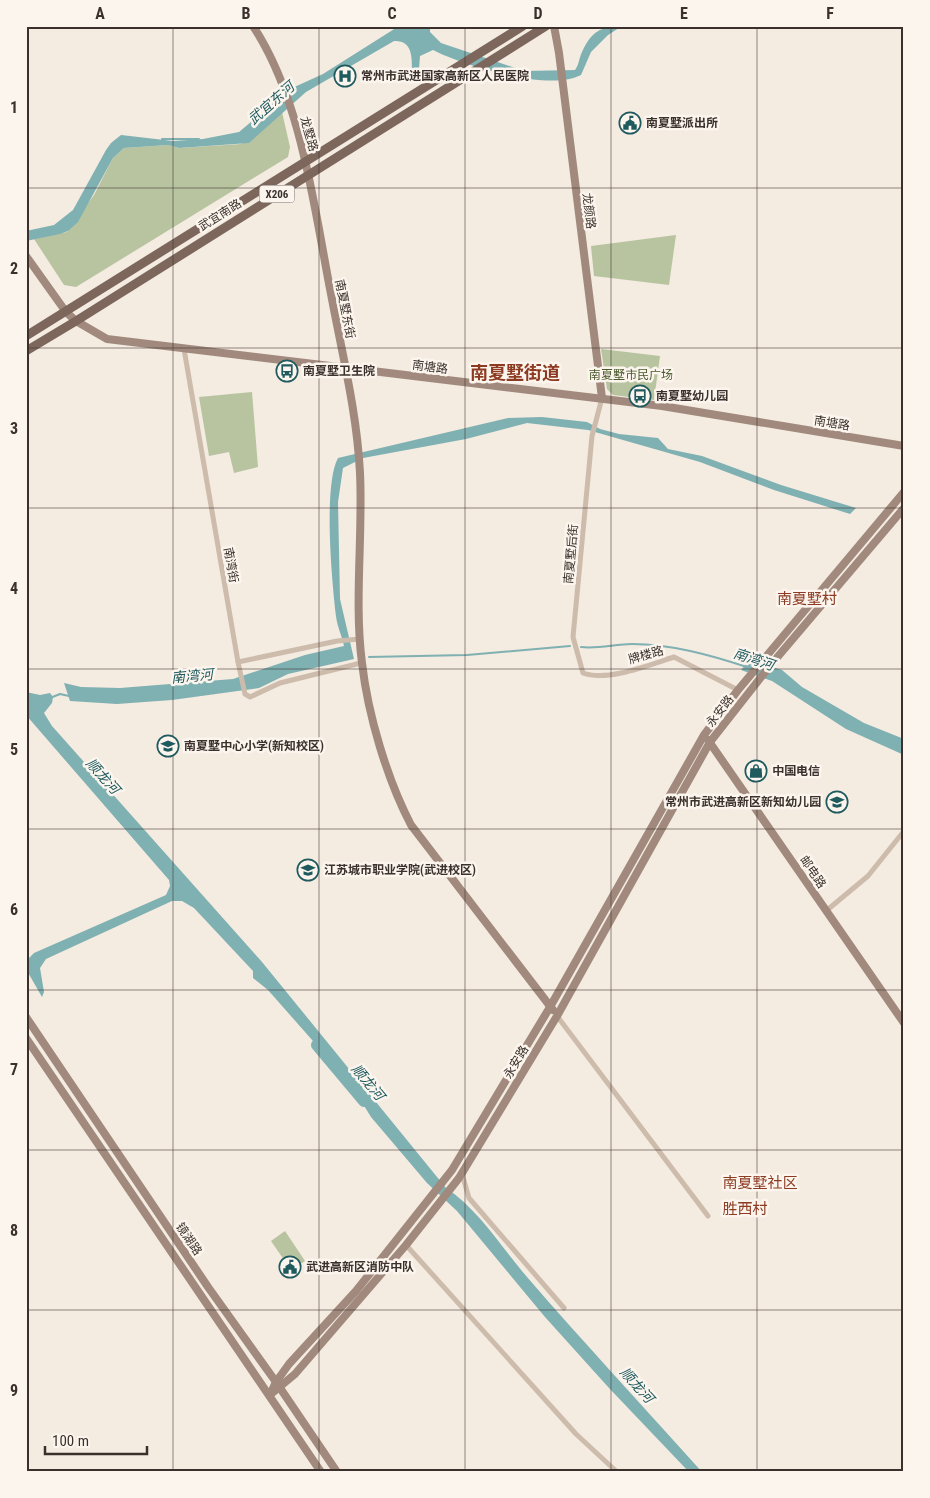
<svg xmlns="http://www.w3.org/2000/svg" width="930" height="1498" font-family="'Roboto Condensed','Noto Sans SC',sans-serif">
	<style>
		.green { fill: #b8c4a0 }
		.water { fill: #7fb0b2 }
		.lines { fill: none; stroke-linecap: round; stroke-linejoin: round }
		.stream { stroke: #7fb0b2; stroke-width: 2 }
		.river { stroke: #7fb0b2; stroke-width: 12 }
		.street { stroke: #cdbbac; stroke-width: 5 }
		.secondary { stroke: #a18a7d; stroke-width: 8 }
		.primary { stroke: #7d675c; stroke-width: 9 }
		.grid { fill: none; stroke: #3b302b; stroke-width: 1; stroke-opacity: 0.55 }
		.labels { text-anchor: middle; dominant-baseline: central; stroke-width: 5; stroke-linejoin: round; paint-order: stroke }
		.shield { fill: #fbf5ee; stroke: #756b66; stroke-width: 1 }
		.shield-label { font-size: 11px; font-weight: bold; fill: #3b302b }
		.poi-label { font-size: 12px; font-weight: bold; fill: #3b302b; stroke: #fbf5ee; text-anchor: start }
		.street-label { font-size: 12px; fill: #3b302b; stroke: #fbf5ee }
		.park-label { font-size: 12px; fill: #4a5a2e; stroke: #fbf5ee }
		.water-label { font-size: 14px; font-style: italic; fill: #1f5a5e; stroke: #fbf5ee }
		.quarter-label { font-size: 15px; fill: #8c3b22; stroke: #fbf5ee }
		.district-label { font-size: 18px; font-weight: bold; fill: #8c3b22; stroke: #fbf5ee }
		.neatline { fill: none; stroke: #3b302b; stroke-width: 2 }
		.grid-label { font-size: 16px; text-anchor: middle; font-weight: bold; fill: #3b302b }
	</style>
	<rect width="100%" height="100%" fill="#f4ebe1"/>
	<!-- green -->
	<g class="green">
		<path d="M282,112l8,35 -2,10 -212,130 -12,-2 -30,-46 33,-7 27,-37 19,-37 11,-10 44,-3 11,3 62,-4z"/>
		<path d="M676,235l-7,50 -75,-9 -3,-30z"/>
		<path d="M601,349l59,7 -6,44 -41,-5 -6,-6z"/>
		<path d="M252,392l6,75 -24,6 -5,-21 -20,4 -10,-59z"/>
		<path d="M285,1231l20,30 -14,9 -20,-29z"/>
	</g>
	<!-- water -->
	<g class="water">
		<path d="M399,26h31v6l11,11 83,28 51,-1c4,-5 4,-12 7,-18 9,-20 19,-26 40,-26l-14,9 -17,17 -10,23c-32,17 -117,-9 -148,-25l-13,6 -1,13 -7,2c0,-15 0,-31 -18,-30l-88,51 -57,51 -70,5 -11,-3 -44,3 -11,10 -35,64 -10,9 -8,3 -34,7v-10l28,-6 19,-15 33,-60 5,-7 10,-8 52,6 30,-2 36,-7 51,-43 33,-15z"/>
		<path d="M542,417l45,5 13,7 19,5 39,4 10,11 34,7 79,29 75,23 -6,6 -76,-24 -74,-28 -112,-32 -61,-7 -61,16 -103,19 -20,10 -5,34 2,97 14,60 -66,15 -29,14 -87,12 -55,4 -47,-3 -6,-18 17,4 39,1 113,-9 72,-24 39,-9c-2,-10 -7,-20 -8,-30 -4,-34 -13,-130 2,-158l170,-40z"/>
		<path d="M750,660l32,10 20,17 62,36 40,16v16l-58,-26 -74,-48 -31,-11z"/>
		<path d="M26,692l14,3 10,-2 3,4 -1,6 -8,10 8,13 210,236 184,226c33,22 55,59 81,89 57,66 117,130 175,195h-13l-80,-84 -64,-71 -88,-106 -30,-28 -56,-66 -21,-34 -82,-93 -15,-12v-7l-59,-63 -12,-7h-10l-126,58 -6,9 4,24 -2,5 -16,-28 2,-10 6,-6 132,-58 4,-9 -1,-6 -143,-165z"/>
	</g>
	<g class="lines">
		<!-- stream -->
		<g class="stream">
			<path d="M162,139h37"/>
			<path d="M581,647c18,2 34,-3 51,-3 39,0 78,11 115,23"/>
			<path d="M369,657l98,-2 103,-9"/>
			<path d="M50,698l10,-4 9,2"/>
		</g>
		<!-- river -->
		<path class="river" d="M317,1045l47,56"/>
		<!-- street -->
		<g class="street">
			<path d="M184,349l54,313 99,-21 23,-2"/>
			<path d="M602,398l-10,38 -19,201 10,36c24,9 66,-8 91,-16l64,33"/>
			<path d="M238,662l7,32 5,3 30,-14 81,-20"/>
			<path d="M826,911l42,-35 36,-45"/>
			<path d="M557,1016l151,200"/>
			<path d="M462,1174l7,24 95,110"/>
			<path d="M406,1245l170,189 41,38"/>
		</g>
		<!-- secondary -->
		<g class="secondary">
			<path d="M253,26c49,74 61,182 78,268 11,59 26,119 29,179 3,62 -6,130 2,190 6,52 25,116 49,162l142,185"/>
			<path d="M554,26l5,27 43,345"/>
			<path d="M26,256l40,56 10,9 31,18 555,67 242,40"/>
			<path d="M708,740l196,283"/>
			<path d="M26,1017l182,270 68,95 61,90"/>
			<path d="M26,1038l295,434"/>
			<path d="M271,1394l24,-20 111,-129 53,-67 98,-162 153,-274 59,-75 135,-159"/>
			<path d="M270,1395l6,-13 13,-18 67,-73 96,-121 98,-163 154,-272 34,-45 166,-198"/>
		</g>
		<!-- primary -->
		<g class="primary">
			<path d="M26,336l497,-310"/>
			<path d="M26,351l50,-30 470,-295"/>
		</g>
	</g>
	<!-- grid -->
	<path class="grid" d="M173,26v1446M319,26v1446M465,26v1446M611,26v1446M757,26v1446M26,188h878M26,348h878M26,508h878M26,669h878M26,829h878M26,990h878M26,1150h878M26,1310h878"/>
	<!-- icons -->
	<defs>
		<g id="hospital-ring" transform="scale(1.125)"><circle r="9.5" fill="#fbf5ee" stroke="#1f5a5e" stroke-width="1.5"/><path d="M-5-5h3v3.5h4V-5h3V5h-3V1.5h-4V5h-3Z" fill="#1f5a5e"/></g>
		<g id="civic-ring" transform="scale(1.125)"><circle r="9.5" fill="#fbf5ee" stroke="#1f5a5e" stroke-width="1.5"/><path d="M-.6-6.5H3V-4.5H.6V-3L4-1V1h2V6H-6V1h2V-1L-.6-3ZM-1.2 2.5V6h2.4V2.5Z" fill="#1f5a5e"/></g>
		<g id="bus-ring" transform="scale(1.125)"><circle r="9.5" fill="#fbf5ee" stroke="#1f5a5e" stroke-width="1.5"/><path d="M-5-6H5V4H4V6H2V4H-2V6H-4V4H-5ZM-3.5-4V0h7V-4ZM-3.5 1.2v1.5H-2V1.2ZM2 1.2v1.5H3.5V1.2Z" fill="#1f5a5e"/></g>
		<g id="school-ring" transform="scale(1.125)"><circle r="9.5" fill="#fbf5ee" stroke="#1f5a5e" stroke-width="1.5"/><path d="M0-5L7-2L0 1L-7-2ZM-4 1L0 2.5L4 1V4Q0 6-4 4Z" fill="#1f5a5e"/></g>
		<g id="shop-ring" transform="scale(1.125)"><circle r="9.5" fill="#fbf5ee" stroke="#1f5a5e" stroke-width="1.5"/><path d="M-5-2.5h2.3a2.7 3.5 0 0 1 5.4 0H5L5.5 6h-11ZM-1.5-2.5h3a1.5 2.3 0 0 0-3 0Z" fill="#1f5a5e"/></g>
	</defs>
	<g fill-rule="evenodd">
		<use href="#hospital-ring" x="345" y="76"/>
		<use href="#civic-ring" x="630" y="123"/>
		<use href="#bus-ring" x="287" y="371"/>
		<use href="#bus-ring" x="640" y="396"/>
		<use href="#school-ring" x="168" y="746"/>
		<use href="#shop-ring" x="756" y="771"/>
		<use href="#school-ring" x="837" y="802"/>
		<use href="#school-ring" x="308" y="870"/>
		<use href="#civic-ring" x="290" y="1267"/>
	</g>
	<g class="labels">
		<!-- shield labels -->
		<rect class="shield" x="259.5" y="185.5" width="35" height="17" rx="4"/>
		<g class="shield-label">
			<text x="277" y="194">X206</text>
		</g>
		<!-- poi labels -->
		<g class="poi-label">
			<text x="361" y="76">常州市武进国家高新区人民医院</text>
			<text x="646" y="123">南夏墅派出所</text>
			<text x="303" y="371">南夏墅卫生院</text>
			<text x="656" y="396">南夏墅幼儿园</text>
			<text x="184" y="746">南夏墅中心小学(新知校区)</text>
			<text x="772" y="771">中国电信</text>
			<text x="821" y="802" text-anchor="end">常州市武进高新区新知幼儿园</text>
			<text x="324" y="870">江苏城市职业学院(武进校区)</text>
			<text x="306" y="1267">武进高新区消防中队</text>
		</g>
		<!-- street labels -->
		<g class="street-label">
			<text transform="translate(309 134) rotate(74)">龙墅路</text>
			<text transform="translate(589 211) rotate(83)">龙颜路</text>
			<text transform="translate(220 215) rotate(-32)">武宜南路</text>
			<text transform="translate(345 309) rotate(79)">南夏墅东街</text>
			<text transform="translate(430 367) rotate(7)">南塘路</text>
			<text transform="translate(832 423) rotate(9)">南塘路</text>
			<text transform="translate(571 554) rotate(-85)">南夏墅后街</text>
			<text transform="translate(231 565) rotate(80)">南湾街</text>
			<text transform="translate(646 655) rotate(-16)">牌楼路</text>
			<text transform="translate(720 711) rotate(-52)">永安路</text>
			<text transform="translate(813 872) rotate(56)">邮电路</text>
			<text transform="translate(516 1062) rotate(-59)">永安路</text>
			<text transform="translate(189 1239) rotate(56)">镜湖路</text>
		</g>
		<!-- park labels -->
		<g class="park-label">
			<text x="631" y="375">南夏墅市民广场</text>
		</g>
		<!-- water labels -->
		<g class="water-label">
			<text transform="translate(271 103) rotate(-41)">武宜东河</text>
			<text transform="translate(754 659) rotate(18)">南湾河</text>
			<text transform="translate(192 676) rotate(-5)">南湾河</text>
			<text transform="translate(103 776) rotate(48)">顺龙河</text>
			<text transform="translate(368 1082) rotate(50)">顺龙河</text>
			<text transform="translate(637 1385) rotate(48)">顺龙河</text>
		</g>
		<!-- quarter labels -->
		<g class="quarter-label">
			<text x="807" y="599">南夏墅村</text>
			<text x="760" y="1183">南夏墅社区</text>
			<text x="745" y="1209">胜西村</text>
		</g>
		<!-- district labels -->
		<g class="district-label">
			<text x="515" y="372">南夏墅街道</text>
		</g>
	</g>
	<!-- border -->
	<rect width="930" height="1498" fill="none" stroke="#fbf5ee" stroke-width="55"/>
	<!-- scale -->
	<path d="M45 1446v8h102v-8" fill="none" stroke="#3b302b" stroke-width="2.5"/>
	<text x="52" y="1446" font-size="15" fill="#3b302b" stroke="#fbf5ee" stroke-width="4" paint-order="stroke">100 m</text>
	<rect x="28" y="28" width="874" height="1442" class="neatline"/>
	<g class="grid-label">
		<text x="100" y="19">A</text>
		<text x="246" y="19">B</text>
		<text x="392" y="19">C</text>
		<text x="538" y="19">D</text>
		<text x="684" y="19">E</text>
		<text x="830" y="19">F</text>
		<text x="14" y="113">1</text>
		<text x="14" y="274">2</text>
		<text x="14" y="434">3</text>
		<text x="14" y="594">4</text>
		<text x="14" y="755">5</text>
		<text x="14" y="915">6</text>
		<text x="14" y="1075">7</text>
		<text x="14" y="1236">8</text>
		<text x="14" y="1396">9</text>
	</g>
</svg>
